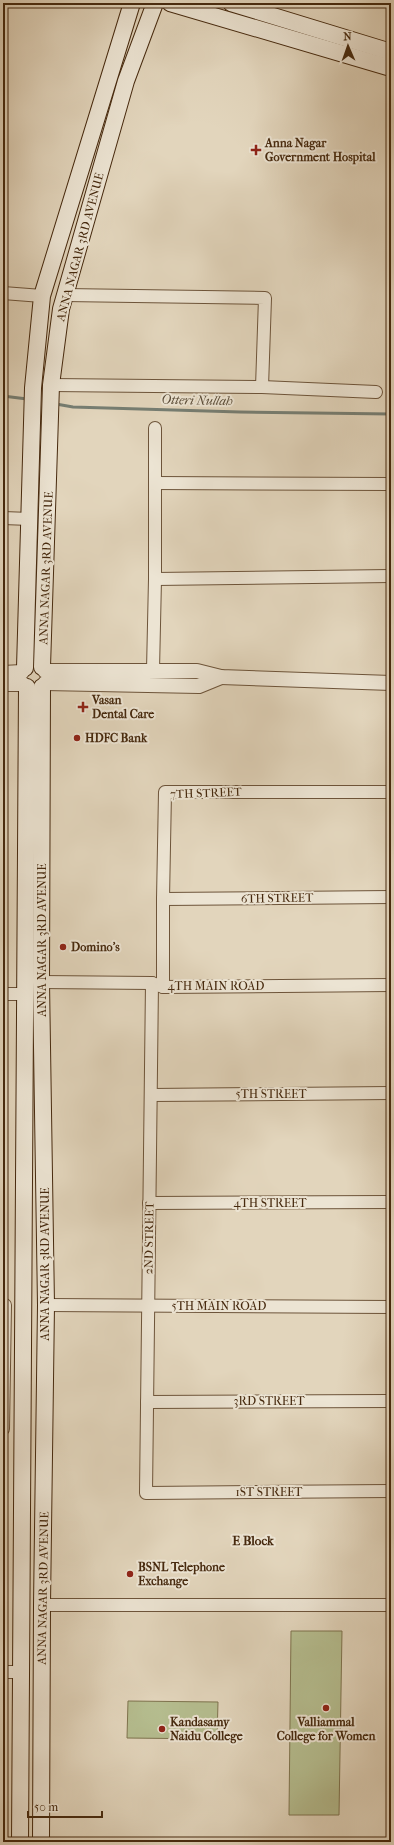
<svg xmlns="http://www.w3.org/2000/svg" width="394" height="1845" font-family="'IM FELL French Canon',serif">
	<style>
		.green { fill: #b5bd8f; stroke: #7e734e }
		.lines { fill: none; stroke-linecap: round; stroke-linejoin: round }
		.stream { stroke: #767e73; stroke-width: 3 }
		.minor-casing { stroke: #6d543a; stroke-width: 14 }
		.tertiary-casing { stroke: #6d543a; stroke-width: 16 }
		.secondary-casing { stroke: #46290e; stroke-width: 18 }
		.minor { stroke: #ece4d3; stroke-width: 12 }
		.tertiary { stroke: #ece4d3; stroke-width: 14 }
		.secondary { stroke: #ece4d3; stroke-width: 16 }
		.poi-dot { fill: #8f2418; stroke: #ece4d3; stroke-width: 1.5 }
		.labels { text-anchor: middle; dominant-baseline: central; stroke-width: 4; stroke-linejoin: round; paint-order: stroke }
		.poi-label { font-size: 12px; font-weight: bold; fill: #46290e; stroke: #ece4d3; text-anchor: start }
		.street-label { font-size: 12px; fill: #46290e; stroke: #ece4d3 }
		.water-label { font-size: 13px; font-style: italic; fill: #5a4c38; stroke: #ece4d3 }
		.neighbourhood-label { font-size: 13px; font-weight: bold; fill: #46290e; stroke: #ece4d3 }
	</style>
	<rect width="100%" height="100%" fill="#e2d5bc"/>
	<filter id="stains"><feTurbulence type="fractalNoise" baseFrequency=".005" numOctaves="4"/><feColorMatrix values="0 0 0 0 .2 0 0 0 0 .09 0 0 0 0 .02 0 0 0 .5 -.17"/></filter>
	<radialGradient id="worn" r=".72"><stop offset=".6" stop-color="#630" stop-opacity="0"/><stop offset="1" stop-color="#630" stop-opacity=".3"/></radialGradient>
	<!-- green -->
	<g class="green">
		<path d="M291,1631h51l-3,184h-50z"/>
		<path d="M128,1701l90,1 -1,37 -90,-1z"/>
	</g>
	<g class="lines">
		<!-- stream -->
		<g class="stream">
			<path d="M3,396l24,3"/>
			<path d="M56,404l17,3 167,5 151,2"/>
		</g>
		<!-- minor casing -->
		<g class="minor-casing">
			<g id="minor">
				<path d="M3,293l39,3"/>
				<path d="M65,295l200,3 -3,89"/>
				<path d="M51,385l211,2 114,5"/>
				<path d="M155,483l236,1"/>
				<path d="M3,518l27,1"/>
				<path d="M155,579l236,-3"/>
				<path d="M153,670l2,-91v-151"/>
				<path d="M163,899l228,-2"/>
				<path d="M41,982l111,1 11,4 228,-2"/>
				<path d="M152,983l-6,510 245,-2"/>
				<path d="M163,987v-88l2,-107h226"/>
				<path d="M3,994h22"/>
				<path d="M151,1095l240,-2"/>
				<path d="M149,1203l242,-1"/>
				<path d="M46,1305l345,2"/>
				<path d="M147,1402l244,-1"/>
				<path d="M3,1429l2,-124"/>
				<path d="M42,1605h349"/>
				<path d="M3,1672h17"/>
			</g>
		</g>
		<!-- tertiary casing -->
		<g class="tertiary-casing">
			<g id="tertiary">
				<path d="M45,671h152l24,6 170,6"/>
				<path d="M3,673l19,-1"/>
				<path d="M45,683l154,3 22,-9"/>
				<path d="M3,684h20"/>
			</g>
		</g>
		<!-- secondary casing -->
		<g class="secondary-casing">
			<g id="secondary">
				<path d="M170,3l221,65"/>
				<path d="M231,3l160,49"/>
				<path d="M42,667l9,-282 10,-76 65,-228 29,-78"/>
				<path d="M25,668l8,-280 9,-92 90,-293"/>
				<path d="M20,1842l7,-1155"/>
				<path d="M41,1842l1,-237 4,-300 -5,-323 1,-295"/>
			</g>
		</g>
		<!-- minor -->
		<use href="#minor" class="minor"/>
		<!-- tertiary -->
		<use href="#tertiary" class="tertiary"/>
		<!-- secondary -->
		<use href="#secondary" class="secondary"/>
	</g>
	<!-- markers -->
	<g class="poi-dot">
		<path d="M254 144h4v4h4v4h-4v4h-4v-4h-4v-4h4z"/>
		<path d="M81 701h4v4h4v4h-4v4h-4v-4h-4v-4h4z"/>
		<circle cx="77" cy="738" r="4"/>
		<circle cx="63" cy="947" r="4"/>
		<circle cx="130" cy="1574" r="4"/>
		<circle cx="326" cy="1708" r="4"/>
		<circle cx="162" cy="1729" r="4"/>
	</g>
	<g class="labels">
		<!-- poi labels -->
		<g class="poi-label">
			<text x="265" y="143">Anna Nagar<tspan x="265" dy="14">Government Hospital</tspan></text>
			<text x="92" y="700">Vasan<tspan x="92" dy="14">Dental Care</tspan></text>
			<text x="85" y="738">HDFC Bank</text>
			<text x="71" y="947">Domino's</text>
			<text x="138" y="1567">BSNL Telephone<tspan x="138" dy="14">Exchange</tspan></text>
			<text x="170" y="1722">Kandasamy<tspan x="170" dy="14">Naidu College</tspan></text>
			<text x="326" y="1722" text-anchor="middle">Valliammal<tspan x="326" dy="14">College for Women</tspan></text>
		</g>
		<!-- street labels -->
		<g class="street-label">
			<text transform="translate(80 247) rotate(-75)">ANNA NAGAR 3RD AVENUE</text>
			<text transform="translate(46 568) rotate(-88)">ANNA NAGAR 3RD AVENUE</text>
			<text transform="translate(206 793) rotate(-2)">7TH STREET</text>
			<text transform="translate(277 898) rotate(-1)">6TH STREET</text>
			<text transform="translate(42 940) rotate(-90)">ANNA NAGAR 3RD AVENUE</text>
			<text x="216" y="986">4TH MAIN ROAD</text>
			<text x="271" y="1094">5TH STREET</text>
			<text x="270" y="1203">4TH STREET</text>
			<text transform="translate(149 1238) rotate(-89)">2ND STREET</text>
			<text transform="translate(45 1264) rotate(-90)">ANNA NAGAR 3RD AVENUE</text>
			<text x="219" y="1306">5TH MAIN ROAD</text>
			<text x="269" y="1401">3RD STREET</text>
			<text x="269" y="1492">1ST STREET</text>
			<text transform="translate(43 1588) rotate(-89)">ANNA NAGAR 3RD AVENUE</text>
		</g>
		<!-- water labels -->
		<g class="water-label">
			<text transform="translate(197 400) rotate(1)">Otteri Nullah</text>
		</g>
		<!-- neighbourhood labels -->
		<g class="neighbourhood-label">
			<text x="253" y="1540">E Block</text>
		</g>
	</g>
	<!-- margin -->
	<rect width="394" height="1845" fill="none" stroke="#e2d5bc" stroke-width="16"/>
	<rect x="4" y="4" width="386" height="1837" fill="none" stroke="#46290e" stroke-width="2"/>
	<rect x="8" y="8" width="378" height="1829" fill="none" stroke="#46290e"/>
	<!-- north arrow -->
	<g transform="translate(348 46) rotate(358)" stroke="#ece4d3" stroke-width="3" paint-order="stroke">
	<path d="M0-3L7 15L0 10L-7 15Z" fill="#46290e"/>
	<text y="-6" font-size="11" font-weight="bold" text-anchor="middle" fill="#46290e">N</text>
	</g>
	<!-- scale -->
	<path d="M28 1811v6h74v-6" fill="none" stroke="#46290e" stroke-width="2"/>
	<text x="34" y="1811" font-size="12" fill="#46290e" stroke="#ece4d3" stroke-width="3" paint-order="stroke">50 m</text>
	<rect width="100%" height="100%" filter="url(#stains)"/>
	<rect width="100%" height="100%" fill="url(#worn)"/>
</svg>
